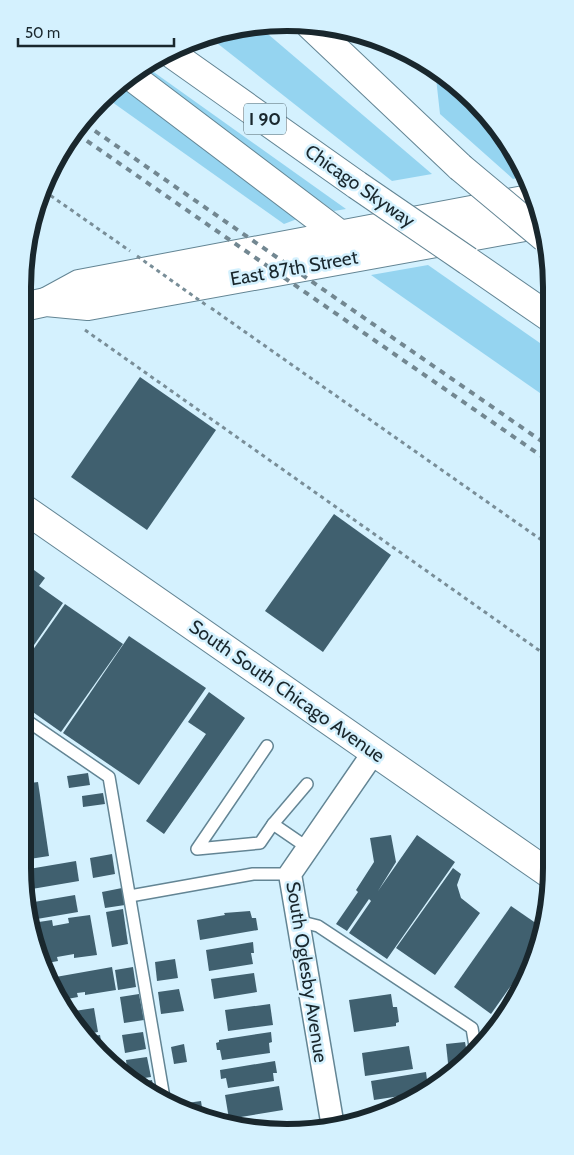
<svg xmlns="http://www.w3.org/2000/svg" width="574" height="1155" font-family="Cabin,sans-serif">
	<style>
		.green { fill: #95d4f0 }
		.building { fill: #40606f }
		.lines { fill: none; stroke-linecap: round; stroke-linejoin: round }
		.service-casing { stroke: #638594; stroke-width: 14 }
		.minor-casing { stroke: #638594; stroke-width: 25 }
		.secondary-casing { stroke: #638594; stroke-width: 30 }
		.motorway-casing { stroke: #638594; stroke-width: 30 }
		.path { stroke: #798e98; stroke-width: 3; stroke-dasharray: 4 4; stroke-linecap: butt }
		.service { stroke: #fff; stroke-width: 11 }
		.minor { stroke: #fff; stroke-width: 22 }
		.secondary { stroke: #fff; stroke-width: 28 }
		.motorway { stroke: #fff; stroke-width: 28 }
		.rail { stroke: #728791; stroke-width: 4; stroke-dasharray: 6 6; stroke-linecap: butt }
		.motorway-bridge-casing { stroke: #638594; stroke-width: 30; stroke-linecap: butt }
		.path-bridge { stroke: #798e98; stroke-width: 3; stroke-dasharray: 4 4; stroke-linecap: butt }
		.motorway-bridge { stroke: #fff; stroke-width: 28 }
		.labels { text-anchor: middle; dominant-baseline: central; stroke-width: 5; stroke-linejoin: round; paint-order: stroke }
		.shield { fill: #d4f1fe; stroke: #51646c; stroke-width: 1 }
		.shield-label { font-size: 18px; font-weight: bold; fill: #19272d }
		.street-label { font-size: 19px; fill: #19272d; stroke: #d4f1fe }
		.rim { fill: none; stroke: #19272d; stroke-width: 6 }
	</style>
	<rect width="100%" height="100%" fill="#d4f1fe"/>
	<!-- green -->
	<g class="green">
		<path d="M262,29l170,145 -40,7 -184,-145z"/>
		<path d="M426,64l16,11 29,36 26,27 12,9 16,29 -12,3 -73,-65 -4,-36z"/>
		<path d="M148,68l198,141 -12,2 -193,-139z"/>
		<path d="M119,85l162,118 16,16 -13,5 -179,-127 7,-9z"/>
		<path d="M428,265l122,85v50l-179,-125z"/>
	</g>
	<!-- building -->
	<g class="building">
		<path d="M140,377l76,53 -69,100 -76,-53z"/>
		<path d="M334,514l57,41 -68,97 -58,-41z"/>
		<path d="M23,562l22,16 -6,8 24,17 -40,58z"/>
		<path d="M65,604l58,40 -62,88 -38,-27v-41z"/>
		<path d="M129,636l77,52 -67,97 -76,-52z"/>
		<path d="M209,692l36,26 -81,116 -18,-13 60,-87 -18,-12z"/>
		<path d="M88,773l2,12 -21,3 -2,-12z"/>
		<path d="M38,782l11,74 -26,4v-76z"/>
		<path d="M103,793l2,11 -22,3 -1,-11z"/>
		<path d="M391,835l5,27 -18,29 39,-56 38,27 -68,97 -38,-26 22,-32 -2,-2 -22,32 -11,-7 22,-32 -2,-2 18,-28 -4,-24z"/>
		<path d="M112,854l3,20 -22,4 -3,-20z"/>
		<path d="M76,861l3,20 -53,9 -3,-20z"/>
		<path d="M453,868l8,6 -4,11 4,13 19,15 -45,62 -39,-27z"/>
		<path d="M122,888l3,17 -20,3 -3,-16z"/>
		<path d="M75,895l3,17 -47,8 -3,-17z"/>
		<path d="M511,906l29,20 -8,30 -41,58 -37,-27z"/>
		<path d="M123,909l5,35 -16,3 -6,-35z"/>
		<path d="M250,911l2,7h4l2,12 -58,10 -3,-20 28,-5 -1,-2z"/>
		<path d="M90,915l7,40 -23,3v-4l-17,3 1,4 -16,3 -5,-11 -5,-30 20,-3 1,6 16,-3 -1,-5z"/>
		<path d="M253,942l1,11h-3l2,11 -44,7 -3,-21z"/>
		<path d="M175,959l3,19 -21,3 -2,-19z"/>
		<path d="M112,967l4,23 -31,5v-3l-8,1 1,4 -16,3 -12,-22z"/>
		<path d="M133,967l3,20 -18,3 -3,-20z"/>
		<path d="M254,973l3,19 -43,7 -3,-20z"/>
		<path d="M179,989l5,22 -23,3 -3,-22z"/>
		<path d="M139,994l5,26 -20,3 -4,-26z"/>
		<path d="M391,994l2,13h4l2,15 -3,1v3l-42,6 -5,-32z"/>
		<path d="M270,1004l3,21 -45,6 -3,-21z"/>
		<path d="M94,1008l4,24 -15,3 -6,-6 -9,-17z"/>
		<path d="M143,1032l3,17 -21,4 -3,-18z"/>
		<path d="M271,1032l1,10 -3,1 1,10 -48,7 -2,-10h-3l-1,-7 3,-1v-2z"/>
		<path d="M100,1035l3,18 -17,-16z"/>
		<path d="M465,1042l3,17 -3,2 -17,2 -2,-19z"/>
		<path d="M184,1044l3,18 -13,2 -3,-17z"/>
		<path d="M409,1046l4,23 -48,7 -3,-23z"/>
		<path d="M147,1057l4,20 -20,3 -3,-3 -2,-17z"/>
		<path d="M275,1061l2,12h-4l1,8 -46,7 -2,-10 -5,1 -1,-9z"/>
		<path d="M426,1072l2,16 -8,5 -46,7 -3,-19z"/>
		<path d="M152,1080l3,14 -15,-6 -6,-5z"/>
		<path d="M279,1086l4,24 -54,9 -4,-24z"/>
		<path d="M201,1101l2,13 -23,-10z"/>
		<path d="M283,1123l1,6 -26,-1v-1z"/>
	</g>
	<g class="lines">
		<!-- service casing -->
		<g class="service-casing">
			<g id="service">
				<path d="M23,718l86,59 55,321"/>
				<path d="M267,746l-70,103 63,-6 13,-19 35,24"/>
				<path d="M273,824l34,-40"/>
				<path d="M130,896l123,-22h37"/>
				<path d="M298,921l20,5 154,102 4,24"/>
			</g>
		</g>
		<!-- minor casing -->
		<g class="minor-casing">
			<path id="minor" d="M333,1127l-43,-253 84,-122"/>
		</g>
		<!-- secondary casing -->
		<g class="secondary-casing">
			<g id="secondary">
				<path d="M46,302l33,-18 456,-86"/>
				<path d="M23,307l23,-5 42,4 453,-82"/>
				<path d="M23,508l528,367"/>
			</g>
		</g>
		<!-- motorway casing -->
		<g class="motorway-casing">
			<g id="motorway">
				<path d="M310,25l150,142"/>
				<path d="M172,54l185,131"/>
				<path d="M132,77l235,178"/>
				<path d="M468,261l81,56"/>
			</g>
		</g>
		<!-- path -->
		<g class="path">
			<path d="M44,191l86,60"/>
			<path d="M211,308l339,238"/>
			<path d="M85,330l465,328"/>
		</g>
		<!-- service -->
		<use href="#service" class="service"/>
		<!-- minor -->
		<use href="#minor" class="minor"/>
		<!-- secondary -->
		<use href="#secondary" class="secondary"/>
		<!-- motorway -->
		<use href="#motorway" class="motorway"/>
		<!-- rail -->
		<g class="rail">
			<path d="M85,124l465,323"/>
			<path d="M77,134l473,328"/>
		</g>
		<!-- motorway-bridge casing -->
		<g class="motorway-bridge-casing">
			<g id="motorway-bridge">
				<path d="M460,167l85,71"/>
				<path d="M357,185l111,76"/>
			</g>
		</g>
		<!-- path-bridge -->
		<path class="path-bridge" d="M137,256l69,49"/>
		<!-- motorway-bridge -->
		<use href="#motorway-bridge" class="motorway-bridge"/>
	</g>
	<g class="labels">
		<!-- shield labels -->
		<rect class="shield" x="244" y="103.5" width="42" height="31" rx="4"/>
		<g class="shield-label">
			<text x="265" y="119">I 90</text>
		</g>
		<!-- street labels -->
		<g class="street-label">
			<text transform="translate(360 186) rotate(35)">Chicago Skyway</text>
			<text transform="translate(294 268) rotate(-10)">East 87th Street</text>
			<text transform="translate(287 691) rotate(35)">South South Chicago Avenue</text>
			<text transform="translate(307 972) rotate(81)">South Oglesby Avenue</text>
		</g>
	</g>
	<!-- crop -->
	<path d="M0 0H574V1155H0ZM287 31H287A256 256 0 0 1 543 287V868A256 256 0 0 1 287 1124H287A256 256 0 0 1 31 868V287A256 256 0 0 1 287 31Z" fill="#d4f1fe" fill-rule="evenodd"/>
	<path class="rim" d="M287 31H287A256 256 0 0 1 543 287V868A256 256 0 0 1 287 1124H287A256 256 0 0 1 31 868V287A256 256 0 0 1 287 31Z"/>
	<!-- scale -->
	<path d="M18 38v8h156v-8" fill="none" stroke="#19272d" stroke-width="2.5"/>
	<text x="25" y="38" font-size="15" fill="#19272d" stroke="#d4f1fe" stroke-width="4" paint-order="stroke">50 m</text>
</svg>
